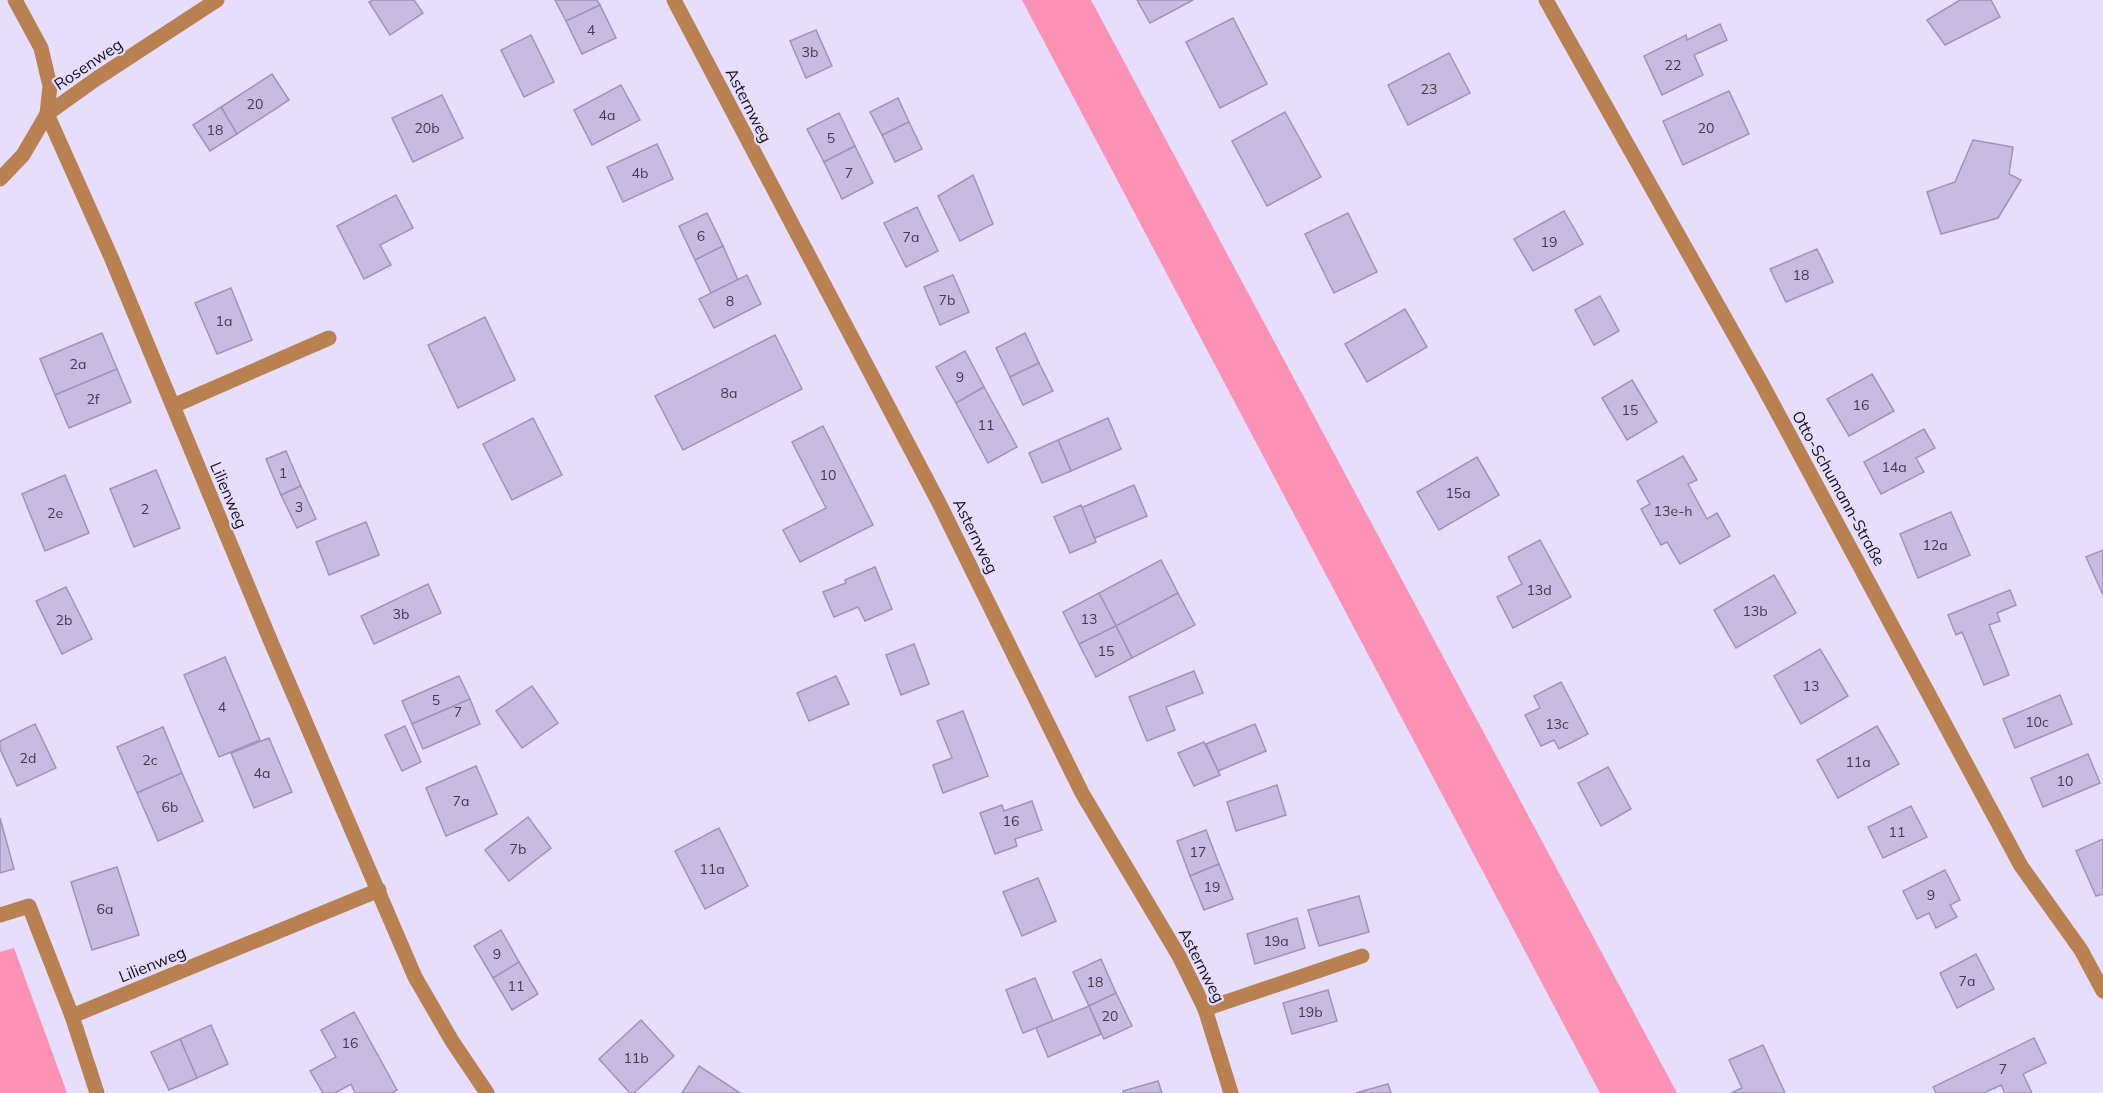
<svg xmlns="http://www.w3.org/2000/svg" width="2103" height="1093" font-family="Mulish,sans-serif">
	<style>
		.green { fill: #fb91b4 }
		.building { fill: #c7bbe2; stroke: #9f93b9; stroke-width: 1.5 }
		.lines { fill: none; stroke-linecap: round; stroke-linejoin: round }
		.service { stroke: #b98051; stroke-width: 15 }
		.minor { stroke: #b98051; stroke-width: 15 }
		.tertiary { stroke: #b98051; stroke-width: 15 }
		.labels { text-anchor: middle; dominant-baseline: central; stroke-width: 4.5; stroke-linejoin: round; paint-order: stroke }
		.number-label { font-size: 14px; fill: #413a4e }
		.street-label { font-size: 16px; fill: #140f1d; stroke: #e7ddfd }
	</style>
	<rect width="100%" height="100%" fill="#e7ddfd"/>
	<!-- green -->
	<g class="green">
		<path d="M1022,0h69l586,1093h-77z"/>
		<path d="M14,948l53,145h-67v-141z"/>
	</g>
	<!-- building -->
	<g class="building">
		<path d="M373,0h41l9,13 -33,22 -21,-33z"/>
		<path d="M555,0h42l3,5 -34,16z"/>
		<path d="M1137,0h56l-43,23z"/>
		<path d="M1960,0h31l9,17 -55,28 -18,-25z"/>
		<path d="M600,5l16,33 -34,16 -16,-33z"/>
		<path d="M1233,18l34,66 -47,24 -34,-66z"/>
		<path d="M1720,24l7,16 -33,15 9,20 -41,20 -18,-39 42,-21 1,5z"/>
		<path d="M816,30l16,36 -26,12 -16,-37z"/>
		<path d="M531,35l23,47 -30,15 -23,-47z"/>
		<path d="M1449,53l21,40 -62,32 -20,-40z"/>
		<path d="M272,74l17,26 -52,34 -16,-27z"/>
		<path d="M621,85l19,35 -48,25 -18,-35z"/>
		<path d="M1729,91l20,43 -66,31 -20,-44z"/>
		<path d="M442,95l21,43 -50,24 -21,-44z"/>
		<path d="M898,98l11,24 -27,13 -12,-23z"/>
		<path d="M221,107l16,27 -27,17 -17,-26z"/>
		<path d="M1285,112l36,65 -54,29 -35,-65z"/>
		<path d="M839,113l16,33 -31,16 -17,-33z"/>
		<path d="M909,122l13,27 -27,13 -13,-27z"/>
		<path d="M1973,140l40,7 -4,27 12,6 -23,38 -57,16 -14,-42 28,-10z"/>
		<path d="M657,144l16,35 -50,23 -16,-35z"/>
		<path d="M855,146l18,37 -31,16 -18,-37z"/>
		<path d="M973,175l20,49 -33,17 -22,-45z"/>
		<path d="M396,195l17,33 -33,17 11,20 -27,14 -27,-53z"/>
		<path d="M917,207l21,44 -32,16 -22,-44z"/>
		<path d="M1564,211l19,33 -50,27 -19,-32z"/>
		<path d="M707,213l16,33 -28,14 -16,-34z"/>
		<path d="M1348,213l29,59 -43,21 -29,-59z"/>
		<path d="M723,246l15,34 -27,13 -16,-33z"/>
		<path d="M1817,249l16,33 -47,20 -16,-33z"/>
		<path d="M747,275l14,29 -47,24 -15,-29z"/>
		<path d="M953,275l16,37 -29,13 -16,-38z"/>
		<path d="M231,288l21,52 -35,14 -22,-51z"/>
		<path d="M1600,296l19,35 -25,14 -19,-35z"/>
		<path d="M1405,309l22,38 -60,35 -22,-38z"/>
		<path d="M485,317l30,63 -57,28 -30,-63z"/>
		<path d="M102,333l15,36 -62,26 -15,-36z"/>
		<path d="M1025,333l14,30 -29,14 -14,-29z"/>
		<path d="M775,335l27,54 -119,61 -28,-54z"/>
		<path d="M965,351l19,36 -28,16 -20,-36z"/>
		<path d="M1039,363l14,28 -30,14 -13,-28z"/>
		<path d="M117,369l14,33 -62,26 -14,-33z"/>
		<path d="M1872,374l22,37 -45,25 -22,-37z"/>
		<path d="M1632,380l25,42 -30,18 -25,-42z"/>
		<path d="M984,387l33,60 -29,16 -32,-60z"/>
		<path d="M533,418l29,57 -50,25 -29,-56z"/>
		<path d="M1108,418l13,31 -50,22 -13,-31z"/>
		<path d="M823,426l50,99 -73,37 -17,-32 43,-22 -34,-66z"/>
		<path d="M1924,429l11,19 -19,10 8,14 -43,22 -17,-32z"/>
		<path d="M1058,440l13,31 -29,12 -13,-30z"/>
		<path d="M286,451l15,35 -20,9 -15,-36z"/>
		<path d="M1683,456l14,24 -9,4 19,35 10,-6 13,23 -50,28 -13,-22 -6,3 -20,-36 9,-5 -13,-23z"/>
		<path d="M1477,457l22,38 -60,35 -22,-38z"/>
		<path d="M156,470l24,58 -46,19 -24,-58z"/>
		<path d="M65,475l24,58 -44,18 -23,-57z"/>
		<path d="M1134,485l13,31 -52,22 -14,-30z"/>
		<path d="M301,486l15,33 -19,9 -16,-33z"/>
		<path d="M1081,505l15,37 -26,11 -16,-36z"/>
		<path d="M1951,512l19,43 -52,23 -18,-44z"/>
		<path d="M366,522l13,33 -50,20 -13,-33z"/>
		<path d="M1540,540l31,57 -58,31 -16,-31 25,-13 -14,-27z"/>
		<path d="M2103,550v45l-17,-38z"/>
		<path d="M1161,560l17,33 -62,33 -17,-33z"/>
		<path d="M875,567l17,42 -27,12 -7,-14 -24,10 -11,-25 23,-9 -1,-3z"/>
		<path d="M1774,575l22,38 -60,35 -22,-38z"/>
		<path d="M428,584l13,29 -67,31 -13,-28z"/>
		<path d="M66,587l26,52 -30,15 -26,-53z"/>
		<path d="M2010,590l6,15 -19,8 3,8 -11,4 20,50 -25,10 -22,-53 -6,3 -8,-20z"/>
		<path d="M1099,593l17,33 -37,18 -16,-32z"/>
		<path d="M1178,593l17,32 -63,33 -16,-32z"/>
		<path d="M1116,626l16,32 -36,19 -17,-33z"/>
		<path d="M914,644l15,40 -28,11 -15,-40z"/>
		<path d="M1820,649l28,47 -47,28 -27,-48z"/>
		<path d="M225,657l35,83 -41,17 -35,-82z"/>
		<path d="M1194,671l9,22 -37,14 9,23 -28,11 -18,-44z"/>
		<path d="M459,676l11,23 -58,25 -10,-23z"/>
		<path d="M836,676l13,28 -40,17 -12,-28z"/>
		<path d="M1561,682l27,52 -29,15 -5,-9 -13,6 -16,-31 15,-7 -6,-12z"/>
		<path d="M532,686l26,37 -36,25 -26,-37z"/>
		<path d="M2060,695l12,29 -57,24 -12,-29z"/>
		<path d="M470,699l10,25 -57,25 -11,-25z"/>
		<path d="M963,711l25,65 -45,17 -10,-28 19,-7 -15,-37z"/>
		<path d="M35,724l21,44 -39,18 -17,-37v-8z"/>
		<path d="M1255,724l11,27 -48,20 -12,-27z"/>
		<path d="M405,726l16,36 -19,9 -17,-36z"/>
		<path d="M1877,726l22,38 -61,34 -21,-38z"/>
		<path d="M163,727l19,46 -45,20 -20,-46z"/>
		<path d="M269,738l23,54 -38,16 -23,-55z"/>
		<path d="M1204,742l16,33 -26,11 -16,-33z"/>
		<path d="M2088,754l12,29 -57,24 -12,-29z"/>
		<path d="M476,766l21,48 -51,22 -20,-48z"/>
		<path d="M1608,767l23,42 -30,17 -23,-43z"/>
		<path d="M182,773l21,48 -45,20 -21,-48z"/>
		<path d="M1277,785l9,30 -50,16 -9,-29z"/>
		<path d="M1032,801l10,29 -27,9 2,7 -22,8 -15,-41 22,-8 2,6z"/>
		<path d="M1911,806l16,31 -44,21 -15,-31z"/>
		<path d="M528,817l23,31 -42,33 -24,-31z"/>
		<path d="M0,818l14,51 -14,4z"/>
		<path d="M719,828l29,58 -43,23 -30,-58z"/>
		<path d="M1206,830l13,34 -29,12 -13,-35z"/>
		<path d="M2103,839v55l-7,2 -20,-45z"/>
		<path d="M1219,864l14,35 -29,11 -14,-34z"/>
		<path d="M117,867l22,68 -47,15 -21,-68z"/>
		<path d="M1945,870l15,30 -10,5 7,12 -21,11 -7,-15 -12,6 -14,-28z"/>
		<path d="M1038,878l18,43 -34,15 -19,-44z"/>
		<path d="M1359,896l10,36 -50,14 -11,-36z"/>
		<path d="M1297,918l8,30 -50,16 -8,-30z"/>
		<path d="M501,930l18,32 -26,16 -19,-32z"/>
		<path d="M1976,954l18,35 -37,19 -17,-35z"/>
		<path d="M1101,959l15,34 -27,13 -16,-34z"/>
		<path d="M519,962l19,32 -26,16 -19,-32z"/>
		<path d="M1035,978l18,43 -30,12 -17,-43z"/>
		<path d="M1328,990l9,31 -45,13 -9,-31z"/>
		<path d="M1116,993l16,33 -28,13 -15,-33z"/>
		<path d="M1089,1006l12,28 -53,23 -12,-29z"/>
		<path d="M354,1012l43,78 -5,3h-37l-4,-9 -16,9h-12l-13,-22 26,-14 -15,-27z"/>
		<path d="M641,1020l33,36 -40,37h-4l-31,-34z"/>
		<path d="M211,1025l17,39 -31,14 -17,-39z"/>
		<path d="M2034,1038l12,25 -23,11 9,19h-27l-4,-8 -17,8h-48l-3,-6z"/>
		<path d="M180,1039l17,39 -28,12 -18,-38z"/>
		<path d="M1763,1045l22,48h-54l11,-5 -13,-28z"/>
		<path d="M699,1066l41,27h-58z"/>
		<path d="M1158,1081l4,12h-39v-2z"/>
		<path d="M1388,1084l3,9h-35z"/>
	</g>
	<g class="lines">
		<!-- service -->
		<g class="service">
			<path d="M173,406l156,-68"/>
			<path d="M1205,1009l157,-53"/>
		</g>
		<!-- minor -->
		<g class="minor">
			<path d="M15,0l26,48 9,38 -3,28 64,143 160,385 144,335 37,64 35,52"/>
			<path d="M674,0l264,501 144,292 97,163 26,53 26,84"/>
			<path d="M1546,0l216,384 259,482 60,84 22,41"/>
			<path d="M47,114l49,-35 121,-79"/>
			<path d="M0,915l29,-9 43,110 307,-126"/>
			<path d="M72,1016l25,77"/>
		</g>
		<!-- tertiary -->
		<path class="tertiary" d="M0,179l23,-24 24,-41"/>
	</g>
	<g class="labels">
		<!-- number labels -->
		<g class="number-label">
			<text x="591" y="30">4</text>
			<text x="810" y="52">3b</text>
			<text x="1673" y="65">22</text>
			<text x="1429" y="89">23</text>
			<text x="255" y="104">20</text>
			<text x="607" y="115">4a</text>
			<text x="427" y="128">20b</text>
			<text x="1706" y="128">20</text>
			<text x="215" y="130">18</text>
			<text x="831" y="138">5</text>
			<text x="640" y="173">4b</text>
			<text x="849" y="173">7</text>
			<text x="701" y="236">6</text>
			<text x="911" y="237">7a</text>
			<text x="1549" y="242">19</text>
			<text x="1801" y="275">18</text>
			<text x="947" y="300">7b</text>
			<text x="730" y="301">8</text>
			<text x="224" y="321">1a</text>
			<text x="78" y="364">2a</text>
			<text x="960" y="377">9</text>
			<text x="729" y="393">8a</text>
			<text x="93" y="399">2f</text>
			<text x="1861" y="405">16</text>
			<text x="1630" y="410">15</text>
			<text x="986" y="425">11</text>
			<text x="1894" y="467">14a</text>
			<text x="283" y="473">1</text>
			<text x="828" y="475">10</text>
			<text x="1458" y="493">15a</text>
			<text x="299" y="507">3</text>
			<text x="145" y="509">2</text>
			<text x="1673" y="511">13e-h</text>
			<text x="55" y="513">2e</text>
			<text x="1935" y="545">12a</text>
			<text x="1539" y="590">13d</text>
			<text x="1755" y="611">13b</text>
			<text x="401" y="614">3b</text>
			<text x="1089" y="619">13</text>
			<text x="64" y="620">2b</text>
			<text x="1106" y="651">15</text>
			<text x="1811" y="686">13</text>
			<text x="436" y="700">5</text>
			<text x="222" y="707">4</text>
			<text x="458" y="712">7</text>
			<text x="2037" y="722">10c</text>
			<text x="1557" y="724">13c</text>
			<text x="28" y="758">2d</text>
			<text x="150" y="760">2c</text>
			<text x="1858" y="762">11a</text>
			<text x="262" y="773">4a</text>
			<text x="2065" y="781">10</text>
			<text x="461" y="801">7a</text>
			<text x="170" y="807">6b</text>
			<text x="1011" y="821">16</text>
			<text x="1897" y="832">11</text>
			<text x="518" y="849">7b</text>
			<text x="1198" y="852">17</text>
			<text x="712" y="869">11a</text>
			<text x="1212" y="887">19</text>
			<text x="1931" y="895">9</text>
			<text x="105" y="909">6a</text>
			<text x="1276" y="941">19a</text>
			<text x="497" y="954">9</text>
			<text x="1967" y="981">7a</text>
			<text x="1095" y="982">18</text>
			<text x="516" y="986">11</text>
			<text x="1310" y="1012">19b</text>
			<text x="1110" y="1016">20</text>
			<text x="350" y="1043">16</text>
			<text x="636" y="1058">11b</text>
			<text x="2003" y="1069">7</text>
		</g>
		<!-- street labels -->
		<g class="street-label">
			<text transform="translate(88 64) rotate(-34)">Rosenweg</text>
			<text transform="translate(749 105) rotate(63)">Asternweg</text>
			<text transform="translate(1839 488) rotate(61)">Otto-Schumann-Straße</text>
			<text transform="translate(229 495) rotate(67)">Lilienweg</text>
			<text transform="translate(976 536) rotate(64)">Asternweg</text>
			<text transform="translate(152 964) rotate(-22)">Lilienweg</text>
			<text transform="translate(1202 965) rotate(63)">Asternweg</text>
		</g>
	</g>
</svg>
